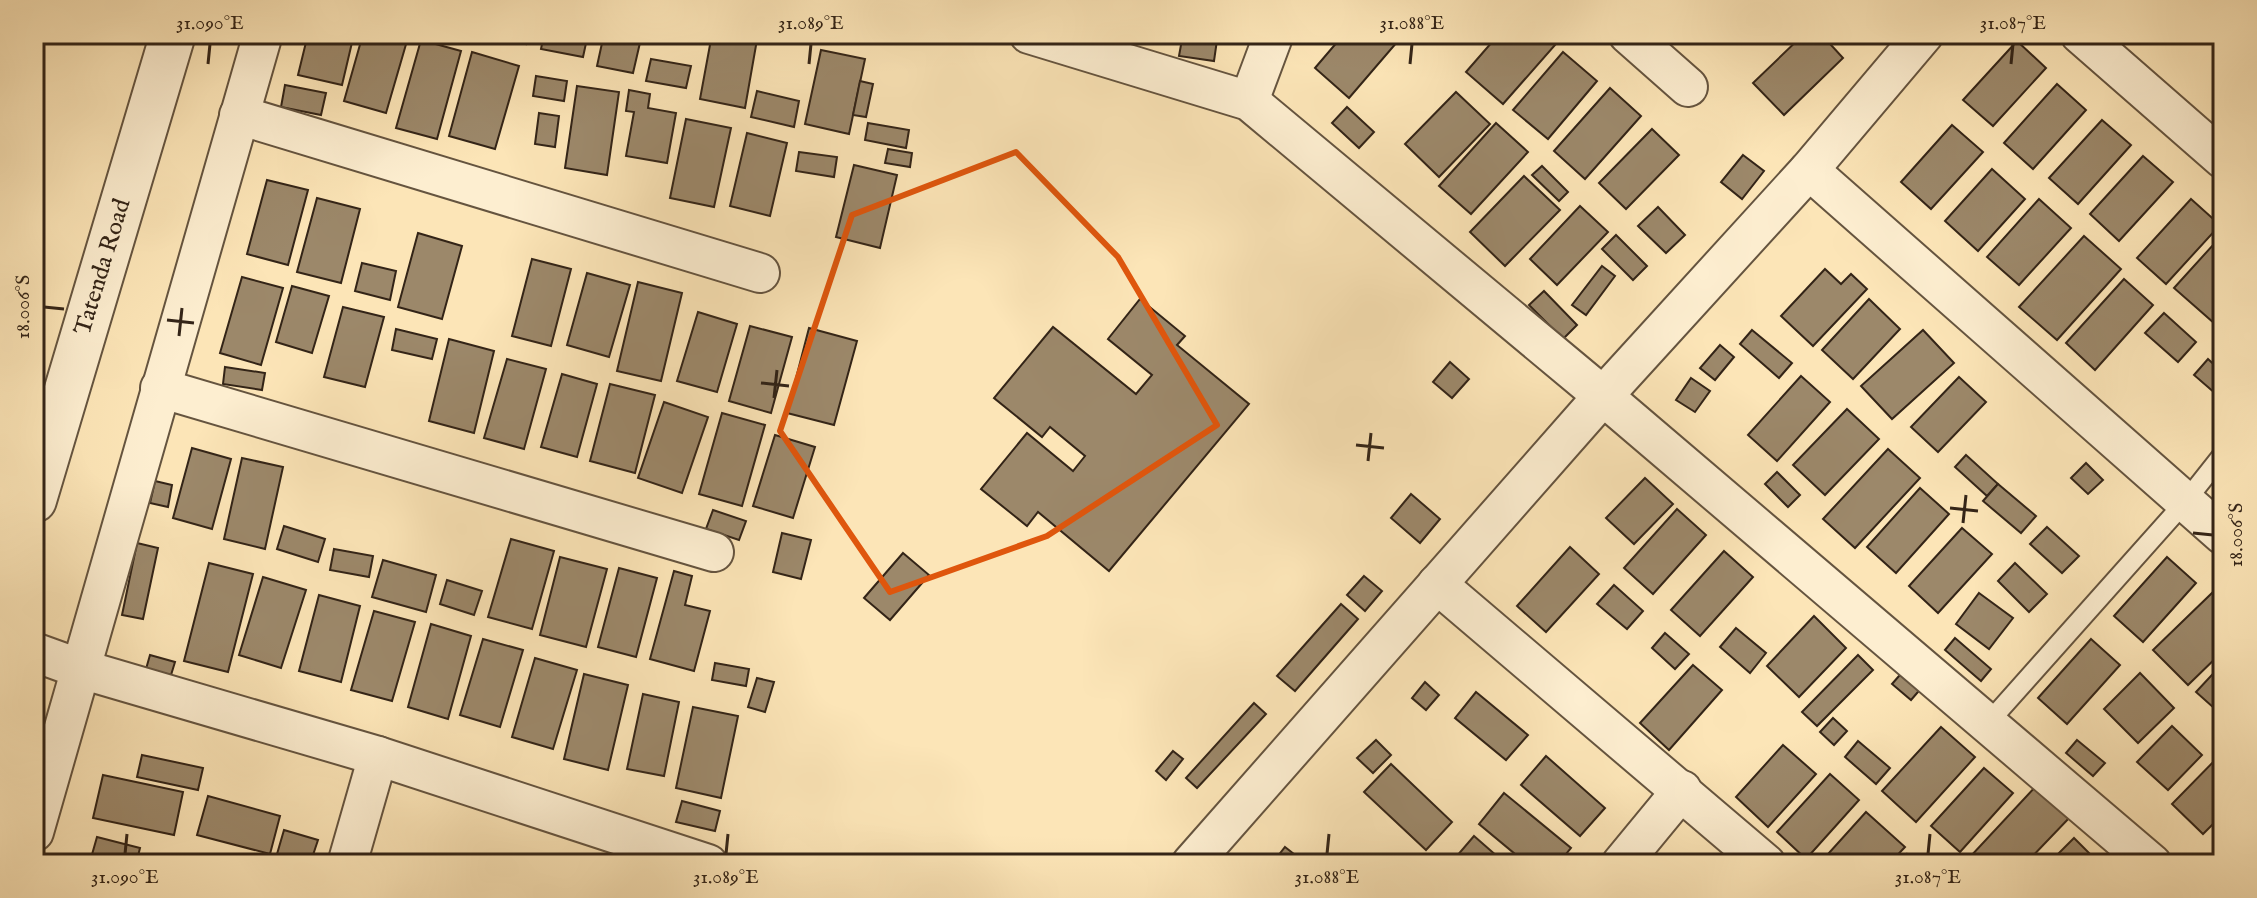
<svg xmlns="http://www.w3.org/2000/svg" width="2257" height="898" font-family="'IM FELL English',serif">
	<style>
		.building { fill: #9c886a; stroke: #332417; stroke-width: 2 }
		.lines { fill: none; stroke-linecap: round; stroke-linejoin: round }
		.service-casing { stroke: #65543f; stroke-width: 22 }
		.minor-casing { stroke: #65543f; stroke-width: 42 }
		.tertiary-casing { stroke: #65543f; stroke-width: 48 }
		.service { stroke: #fdeed0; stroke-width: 18 }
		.minor { stroke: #fdeed0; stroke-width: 38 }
		.tertiary { stroke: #fdeed0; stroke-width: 44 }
		.marked { fill: none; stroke: #df560d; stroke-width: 6; stroke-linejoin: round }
		.ticks { fill: none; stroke: #332417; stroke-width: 3 }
		.labels { text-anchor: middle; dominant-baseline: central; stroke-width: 8; stroke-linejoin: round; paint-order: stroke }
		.street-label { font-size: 24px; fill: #332417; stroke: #fdeed0 }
		.neatline { fill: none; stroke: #332417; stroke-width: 3 }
		.ticks-label { font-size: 20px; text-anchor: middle; fill: #332417 }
	</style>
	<rect width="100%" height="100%" fill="#fce5b7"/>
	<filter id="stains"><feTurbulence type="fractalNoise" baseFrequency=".0025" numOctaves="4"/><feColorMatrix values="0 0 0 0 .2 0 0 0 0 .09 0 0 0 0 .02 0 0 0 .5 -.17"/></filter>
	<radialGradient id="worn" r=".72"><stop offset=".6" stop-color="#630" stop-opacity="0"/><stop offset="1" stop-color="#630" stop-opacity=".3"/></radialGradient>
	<!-- building -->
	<g class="building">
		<path d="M308,34h46l-12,51 -44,-10z"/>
		<path d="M363,34h46l-23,79 -42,-12z"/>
		<path d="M484,34h44l-2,10 -43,-7z"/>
		<path d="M544,34h44l-5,23 -42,-8z"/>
		<path d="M604,34h38l-9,39 -36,-7z"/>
		<path d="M712,34h46l-13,74 -45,-9z"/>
		<path d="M1183,34l34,6 -3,21 -35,-5z"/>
		<path d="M1344,34h60l-55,64 -34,-30z"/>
		<path d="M1499,34h60l3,3 -59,67 -37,-32z"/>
		<path d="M1804,34h17l22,24 -59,57 -31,-32z"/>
		<path d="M421,40l40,11 -24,88 -41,-11z"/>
		<path d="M2017,41l29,27 -53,58 -30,-26z"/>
		<path d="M821,50l44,9 -16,75 -44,-10z"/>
		<path d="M472,52l47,14 -24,83 -46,-13z"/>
		<path d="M1563,52l34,29 -49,58 -35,-29z"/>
		<path d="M651,59l40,7 -5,22 -40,-7z"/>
		<path d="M536,76l31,5 -3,20 -31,-5z"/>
		<path d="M860,81l13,3 -7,33 -13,-2z"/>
		<path d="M2057,84l29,26 -53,59 -29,-26z"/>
		<path d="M285,85l41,8 -5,22 -40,-8z"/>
		<path d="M577,86l42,6 -12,83 -42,-7z"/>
		<path d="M1610,88l31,28 -56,63 -31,-28z"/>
		<path d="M629,90l21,4 -2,14 28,5 -9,50 -41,-7 8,-44 -8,-1z"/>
		<path d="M757,91l42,10 -5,26 -43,-10z"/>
		<path d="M1456,92l34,32 -51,53 -34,-33z"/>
		<path d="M1347,107l27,25 -15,16 -27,-25z"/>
		<path d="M539,113l20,3 -4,31 -20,-3z"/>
		<path d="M686,119l45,9 -17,79 -44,-9z"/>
		<path d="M2102,120l29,25 -53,59 -29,-26z"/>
		<path d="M868,123l41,7 -3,18 -41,-8z"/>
		<path d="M1496,123l32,29 -57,62 -32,-28z"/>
		<path d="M1952,125l31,27 -52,57 -30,-27z"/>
		<path d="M1652,129l27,26 -53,54 -27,-26z"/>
		<path d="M747,133l40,10 -17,73 -40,-10z"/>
		<path d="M888,149l24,4 -2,14 -25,-4z"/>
		<path d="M799,152l38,5 -3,20 -38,-6z"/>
		<path d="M1743,155l21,16 -22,28 -21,-17z"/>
		<path d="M2143,156l30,26 -54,59 -29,-27z"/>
		<path d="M854,165l43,10 -17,73 -44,-11z"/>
		<path d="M1542,166l26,26 -9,9 -27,-26z"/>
		<path d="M1992,169l33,30 -47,52 -33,-30z"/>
		<path d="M1524,176l36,34 -55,56 -35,-34z"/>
		<path d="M267,180l41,10 -20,75 -41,-11z"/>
		<path d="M317,198l43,11 -19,74 -44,-11z"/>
		<path d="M2039,199l32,29 -52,57 -32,-28z"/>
		<path d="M2191,199l29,26 -54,59 -29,-26z"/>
		<path d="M1580,206l28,26 -51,53 -27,-26z"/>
		<path d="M1658,207l27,28 -19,18 -28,-27z"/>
		<path d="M418,233l44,13 -20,73 -44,-12z"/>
		<path d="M2223,234v79l-9,10 -40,-35z"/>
		<path d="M1616,235l31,31 -14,14 -31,-31z"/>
		<path d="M2084,236l37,33 -64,71 -38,-33z"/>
		<path d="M532,259l39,10 -20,77 -39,-10z"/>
		<path d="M362,263l34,8 -6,29 -35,-9z"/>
		<path d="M1602,266l13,10 -29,39 -14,-10z"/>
		<path d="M1825,269l16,15 10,-10 16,15 -54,57 -32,-30z"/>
		<path d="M587,273l43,12 -21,72 -42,-12z"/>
		<path d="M242,277l41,11 -22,77 -41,-12z"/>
		<path d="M2124,279l29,26 -58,65 -29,-27z"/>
		<path d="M638,282l44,11 -21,88 -44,-10z"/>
		<path d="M292,286l37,10 -17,57 -36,-11z"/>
		<path d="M1544,291l33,34 -14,14 -34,-34z"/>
		<path d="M1140,299l45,37 -8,9 72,59 -140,167 -71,-59 -11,14 -46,-37 46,-56 46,38 12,-15 -35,-29 -8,10 -48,-39 59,-71 83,67 16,-19 -44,-36z"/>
		<path d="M1869,299l31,30 -47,50 -31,-29z"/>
		<path d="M343,307l41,10 -19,70 -41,-10z"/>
		<path d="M698,312l39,12 -20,68 -40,-11z"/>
		<path d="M2164,313l32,29 -18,20 -33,-29z"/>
		<path d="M750,326l42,11 -21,76 -42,-12z"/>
		<path d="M809,328l48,13 -23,84 -47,-12z"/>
		<path d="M396,329l41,10 -5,20 -40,-9z"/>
		<path d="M1752,330l40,33 -13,15 -39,-34z"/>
		<path d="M1923,330l31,33 -62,56 -31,-33z"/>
		<path d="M449,339l45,12 -20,82 -45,-12z"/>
		<path d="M1720,345l14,12 -19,23 -15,-12z"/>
		<path d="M507,359l39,10 -22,80 -40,-11z"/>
		<path d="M2208,359l15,14v27l-29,-25z"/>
		<path d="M1450,362l19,17 -17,19 -19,-16z"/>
		<path d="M225,367l40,6 -3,17 -39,-6z"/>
		<path d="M562,374l35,10 -20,73 -36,-10z"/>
		<path d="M1801,376l29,26 -53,59 -29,-26z"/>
		<path d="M1959,377l27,25 -48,50 -27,-25z"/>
		<path d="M1691,378l19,13 -15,21 -19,-12z"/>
		<path d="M610,384l45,11 -20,78 -45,-12z"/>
		<path d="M664,402l44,15 -26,76 -44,-15z"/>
		<path d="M1847,409l32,30 -54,56 -32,-30z"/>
		<path d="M722,413l43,12 -23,81 -43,-12z"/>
		<path d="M775,435l40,12 -22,71 -40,-12z"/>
		<path d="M192,448l39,11 -19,70 -39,-11z"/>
		<path d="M1888,449l32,29 -65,70 -32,-29z"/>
		<path d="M1966,455l32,29 -11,12 -32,-29z"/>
		<path d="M242,458l41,9 -18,82 -41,-10z"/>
		<path d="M2086,463l17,17 -15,14 -17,-16z"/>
		<path d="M1777,472l23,23 -12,12 -23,-23z"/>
		<path d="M1645,478l28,26 -39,40 -28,-26z"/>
		<path d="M155,481l17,4 -4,22 -18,-4z"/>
		<path d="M1998,484l38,32 -15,17 -38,-32z"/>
		<path d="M1920,488l29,26 -53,59 -29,-26z"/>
		<path d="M1411,494l29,25 -20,24 -29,-25z"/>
		<path d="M1677,509l29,26 -53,59 -29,-26z"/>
		<path d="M713,510l33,11 -7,19 -33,-11z"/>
		<path d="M284,526l41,13 -7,23 -41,-13z"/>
		<path d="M2047,527l32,29 -17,17 -32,-29z"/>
		<path d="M1962,528l30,26 -54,59 -29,-27z"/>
		<path d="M782,533l29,7 -10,39 -28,-7z"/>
		<path d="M511,539l43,12 -22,78 -44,-12z"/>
		<path d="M137,543l21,5 -15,71 -21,-4z"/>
		<path d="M1570,547l29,27 -53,58 -29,-26z"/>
		<path d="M334,549l39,7 -4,21 -39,-7z"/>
		<path d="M1724,551l29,26 -53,59 -29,-26z"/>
		<path d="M903,553l26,22 -39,45 -26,-22z"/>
		<path d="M560,557l47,12 -21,78 -46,-12z"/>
		<path d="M2167,557l29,26 -53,59 -29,-26z"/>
		<path d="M383,560l53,15 -10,37 -54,-15z"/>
		<path d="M209,563l44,11 -25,98 -44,-11z"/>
		<path d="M2015,563l32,31 -18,18 -31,-31z"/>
		<path d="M619,568l38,10 -21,79 -38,-10z"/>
		<path d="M674,571l18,5 -7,29 25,6 -16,60 -44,-12z"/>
		<path d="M1364,576l18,15 -17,20 -18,-16z"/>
		<path d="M263,577l43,13 -25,78 -42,-13z"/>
		<path d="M447,580l35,11 -8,24 -34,-11z"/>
		<path d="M1614,585l29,26 -16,18 -30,-25z"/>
		<path d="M1979,593l34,25 -24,31 -33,-25z"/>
		<path d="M2212,593l11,11v47l-35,34 -35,-35z"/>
		<path d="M319,595l41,11 -19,76 -42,-11z"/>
		<path d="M1341,604l17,15 -63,72 -18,-15z"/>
		<path d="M374,611l41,11 -23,79 -41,-11z"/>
		<path d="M1814,616l32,32 -47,49 -32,-31z"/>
		<path d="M431,624l40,12 -23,83 -40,-12z"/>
		<path d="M1736,628l30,25 -16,20 -30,-26z"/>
		<path d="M1665,633l24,21 -14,15 -23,-21z"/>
		<path d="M1955,638l36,31 -10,12 -36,-31z"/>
		<path d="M483,639l40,11 -23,77 -40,-12z"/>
		<path d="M2091,639l29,26 -53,59 -29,-26z"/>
		<path d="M150,655l25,7 -4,13 -25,-6z"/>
		<path d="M1858,655l15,15 -56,56 -15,-14z"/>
		<path d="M535,658l42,12 -24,79 -41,-12z"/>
		<path d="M715,663l34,6 -3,17 -34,-6z"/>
		<path d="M2223,663v53l-27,-24z"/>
		<path d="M1693,665l29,25 -53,60 -29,-27z"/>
		<path d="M1906,668l18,17 -13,15 -19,-16z"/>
		<path d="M2140,673l34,35 -36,35 -34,-34z"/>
		<path d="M584,674l44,11 -20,85 -44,-11z"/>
		<path d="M757,678l17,4 -9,30 -17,-5z"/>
		<path d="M1425,682l14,13 -13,15 -14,-12z"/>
		<path d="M1476,692l52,43 -22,25 -51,-42z"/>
		<path d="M643,694l36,8 -15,74 -37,-7z"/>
		<path d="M1254,703l12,11 -69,74 -11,-10z"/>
		<path d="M693,707l45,9 -17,82 -45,-10z"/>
		<path d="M1833,718l14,13 -13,14 -14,-13z"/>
		<path d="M2172,726l30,29 -34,35 -31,-28z"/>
		<path d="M1941,727l34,30 -59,65 -34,-31z"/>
		<path d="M1376,740l15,15 -18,18 -16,-15z"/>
		<path d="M2077,740l28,23 -12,13 -27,-23z"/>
		<path d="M1858,741l32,27 -14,16 -31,-27z"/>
		<path d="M1783,745l33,29 -48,53 -32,-30z"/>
		<path d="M1173,751l10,8 -17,21 -10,-9z"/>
		<path d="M2223,752v62l-20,20 -31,-30z"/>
		<path d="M142,755l61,13 -5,22 -61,-13z"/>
		<path d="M1546,756l59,52 -25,28 -59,-51z"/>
		<path d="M1391,764l61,58 -26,28 -62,-58z"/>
		<path d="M1984,768l29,25 -53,59 -29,-26z"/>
		<path d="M1830,774l29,26 -53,59 -29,-27z"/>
		<path d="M103,775l80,17 -9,43 -81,-17z"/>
		<path d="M2038,784l34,31 -47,49h-50l-6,-6z"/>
		<path d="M1504,793l67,55 -13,16h-31l-48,-40z"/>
		<path d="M208,796l72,20 -10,38 -73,-19z"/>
		<path d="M682,801l38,10 -5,20 -39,-9z"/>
		<path d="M1866,812l39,35 -16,17h-70z"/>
		<path d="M284,830l34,10 -8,24h-23l-12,-3z"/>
		<path d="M1474,836l32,28h-56z"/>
		<path d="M97,837l43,11 -4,16h-22l-23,-6z"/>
		<path d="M2074,838l26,26h-52z"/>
		<path d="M2223,839v19l-9,-9z"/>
		<path d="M1285,847l14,11 -4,6h-17l-4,-3z"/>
		<path d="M1907,854l12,10h-21z"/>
	</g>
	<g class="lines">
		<!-- service casing -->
		<g class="service-casing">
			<path id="service" d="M1988,723l197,-221 38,-48"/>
		</g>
		<!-- minor casing -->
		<g class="minor-casing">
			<g id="minor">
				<path d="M1029,34l220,67 354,295 549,468"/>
				<path d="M1628,34l60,53"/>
				<path d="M2080,34l143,125"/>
				<path d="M1249,101l25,-67"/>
				<path d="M239,115l521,158"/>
				<path d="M1809,170l414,365"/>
				<path d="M160,388l554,164"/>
				<path d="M1437,584l329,280"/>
				<path d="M34,652l47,17 297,87 330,108"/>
				<path d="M34,832l229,-798"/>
				<path d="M347,864l31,-108"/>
				<path d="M1191,864l412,-468 206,-226 115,-136"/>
				<path d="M1621,864l61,-74"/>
			</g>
		</g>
		<!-- tertiary casing -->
		<g class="tertiary-casing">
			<path id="tertiary" d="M34,500l139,-466"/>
		</g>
		<!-- service -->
		<use href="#service" class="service"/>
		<!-- minor -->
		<use href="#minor" class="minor"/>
		<!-- tertiary -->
		<use href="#tertiary" class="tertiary"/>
	</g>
	<!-- marked area -->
	<path class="marked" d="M1016,152l102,105 99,168 -170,111 -157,56 -110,-161 72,-216z"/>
	<!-- ticks -->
	<path class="ticks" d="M208,64l2,-20M809,64l2,-20M1410,64l2,-20M2011,64l2,-20M44,307l20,2M167,320l27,3M179,336l3,-28M761,383l28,3M774,398l3,-28M1356,445l28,3M1368,461l3,-28M1950,508l28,3M1963,523l3,-28M2193,533l20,2M125,854l2,-20M726,854l2,-20M1327,854l2,-20M1928,854l2,-20"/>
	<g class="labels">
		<!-- street labels -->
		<g class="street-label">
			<text transform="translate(103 267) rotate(-73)">Tatenda Road</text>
		</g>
	</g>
	<!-- margin -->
	<rect width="2257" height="898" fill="none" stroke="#fce5b7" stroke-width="88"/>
	<rect x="44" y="44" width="2169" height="810" class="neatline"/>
	<g class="ticks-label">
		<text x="210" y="29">31.090°E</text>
		<text x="811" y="29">31.089°E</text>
		<text x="1412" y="29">31.088°E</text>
		<text x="2013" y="29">31.087°E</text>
		<text transform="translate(22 307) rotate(-90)" y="7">18.006°S</text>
		<text transform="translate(2235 535) rotate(-90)" y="7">18.006°S</text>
		<text x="125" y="883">31.090°E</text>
		<text x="726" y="883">31.089°E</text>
		<text x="1327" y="883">31.088°E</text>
		<text x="1928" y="883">31.087°E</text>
	</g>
	<rect width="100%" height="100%" filter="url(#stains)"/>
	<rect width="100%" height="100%" fill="url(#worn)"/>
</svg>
